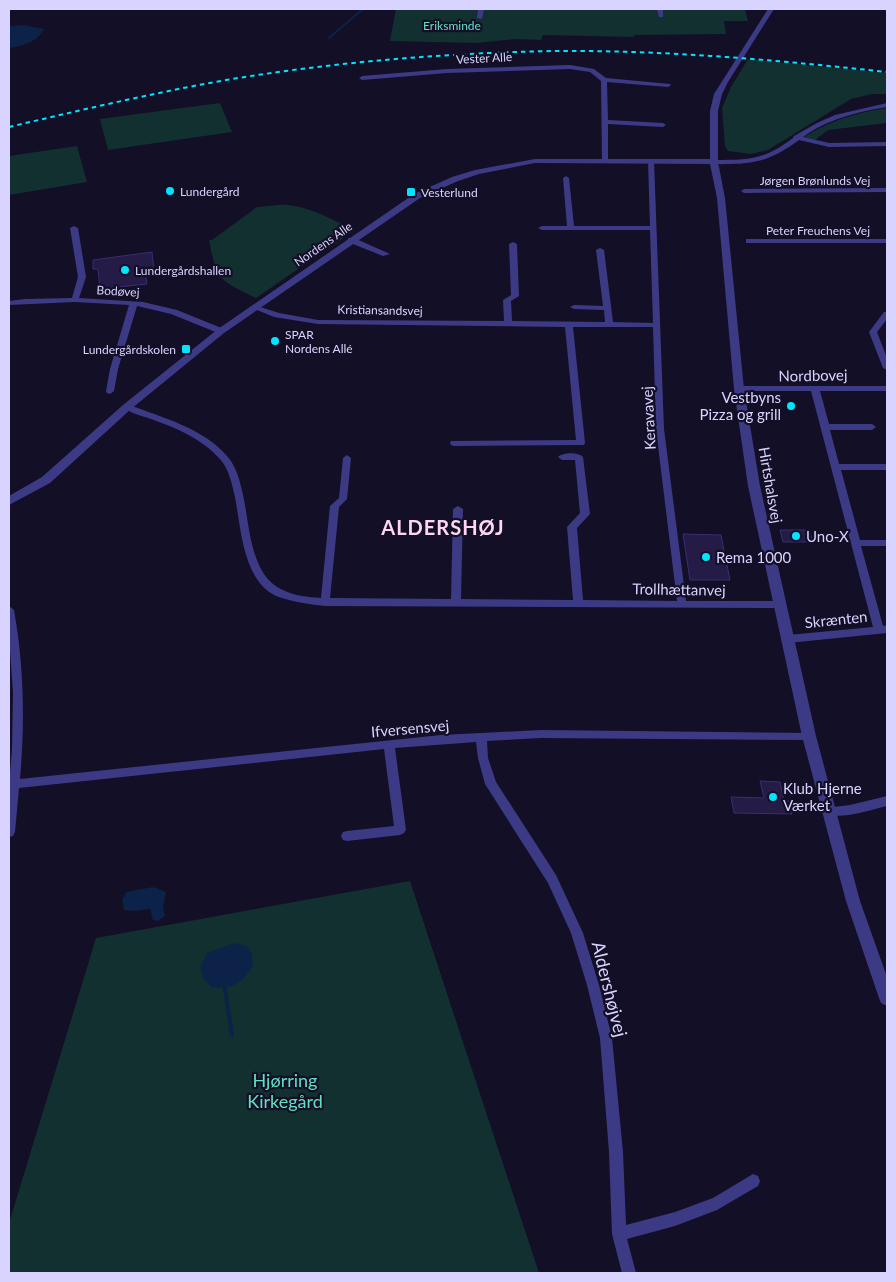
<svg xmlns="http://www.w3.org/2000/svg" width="896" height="1282" font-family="Lato,sans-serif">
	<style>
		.green { fill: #12302f }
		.water { fill: #0c2248 }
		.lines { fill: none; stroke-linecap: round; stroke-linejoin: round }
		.stream-far1 { stroke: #0c2248; stroke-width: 2 }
		.stream { stroke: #0c2248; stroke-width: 4 }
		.building { fill: #241b47; stroke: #3b2d73 }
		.minor { fill: #3d3a85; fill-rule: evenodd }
		.tertiary { fill: #3d3a85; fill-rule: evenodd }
		.rail { stroke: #00e5ff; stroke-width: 2; stroke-dasharray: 4.5 4; stroke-linecap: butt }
		.poi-dot { fill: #00e5ff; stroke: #130f26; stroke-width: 2 }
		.labels { text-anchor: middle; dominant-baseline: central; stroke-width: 4.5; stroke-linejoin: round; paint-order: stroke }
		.far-park-label { font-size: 12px; fill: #5fe0c0; stroke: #130f26 }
		.far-street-label { font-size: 12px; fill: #d9d4ff; stroke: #130f26 }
		.far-poi-label { font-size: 12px; fill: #d9d4ff; stroke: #130f26; text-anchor: start }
		.street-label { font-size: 15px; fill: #d9d4ff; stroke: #130f26 }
		.poi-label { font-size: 15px; fill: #d9d4ff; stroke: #130f26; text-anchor: start }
		.near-street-label { font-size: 18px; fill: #d9d4ff; stroke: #130f26 }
		.near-park-label { font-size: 18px; fill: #5fe0c0; stroke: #130f26 }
		.district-label { font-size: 20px; font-weight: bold; letter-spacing: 1px; fill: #ffd6f0; stroke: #130f26 }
	</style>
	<rect width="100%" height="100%" fill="#130f26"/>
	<!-- green -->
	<g class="green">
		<path d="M396,9h349l3,12h-24l2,13 -91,1 -2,2 -90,-2 -2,5 -25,-1 -39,4 -87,-2z"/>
		<path d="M748,59l139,14v21h-15l-21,5 -83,51 -17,4 -23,-3 -3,-5 -3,-38 9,-21z"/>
		<path d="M220,103l12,29 -124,18 -8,-31z"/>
		<path d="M887,108v15l-59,7 -13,10 -11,-3c28,-17 51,-24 83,-29z"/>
		<path d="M77,146l10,36 -78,13v-39z"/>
		<path d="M278,205c26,-2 54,15 77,25l-99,68c-37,-18 -39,-17 -47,-58h3l45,-33z"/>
		<path d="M410,881l129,392h-530v-50l87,-285z"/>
	</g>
	<!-- water -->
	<g class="water">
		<path d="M24,25l20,4c-7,13 -21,17 -35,19v-22z"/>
		<path d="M153,887l13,5 -3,15 2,9 -7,5 -5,-1 -3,-11 -15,2 -11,-1 -2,-10 4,-8z"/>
		<path d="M235,943l12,3 5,8 1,12c-10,15 -22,26 -42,21l-7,-8 -4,-12 7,-14z"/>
	</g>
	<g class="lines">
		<!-- stream-far1 -->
		<path class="stream-far1" d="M329,38l34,-29"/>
		<!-- stream -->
		<path class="stream" d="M225,989l7,46"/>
	</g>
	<!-- building -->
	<g class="building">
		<path d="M152,252l2,19 -9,1 2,12 -47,5 -2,-20h-5v-9z"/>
		<path d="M780,530h29l4,12h-30z"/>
		<path d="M683,534l38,1 9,45h-40z"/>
		<path d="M760,781l20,1 4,19h5l3,13 -58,-1 -3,-16 33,1z"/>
	</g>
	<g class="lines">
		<!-- minor -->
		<g class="minor">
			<path d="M478,9h6l-2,10 -5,-1z"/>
			<path d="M657,9h6v8h-4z"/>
			<path d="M570,65l24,4 12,9 64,6 1,1 -3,2 -61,-5 1,38 55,3 3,2 -3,2 -55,-3v36l-3,2 -3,-2 -1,-79 -11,-9 -20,-3 -123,4 -85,7 -3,-2 3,-2 85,-7z"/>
			<path d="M887,103v4c-30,5 -59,12 -84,30l26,6 58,-1v4l-58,1 -30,-7c-23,17 -40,24 -69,24 -7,0 -14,1 -19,-2l3,-2c35,0 50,0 79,-22l1,-2 23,-13 18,-8z"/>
			<path d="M651,159l3,2 10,268 22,172h94l5,4 -2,3 -458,-2c-17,-2 -33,-4 -49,-10 -33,-15 -35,-68 -41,-99 -3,-13 -6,-28 -15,-38 -19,-21 -44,-31 -69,-40 -9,-3 -21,-6 -28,-12l1,-2h6c33,13 73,23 97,51 10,11 13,26 16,39 7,31 7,81 40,95 12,6 25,7 38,8l9,-92 9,-8 4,-40 4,-3 4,3 -4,41 -8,8 -9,91 121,1 2,-90 5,-3 5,3 -2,90 112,1 -6,-73 13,-14 -5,-53h-13l-4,-3c5,-5 20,-5 25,0l7,57 -13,14 6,72 94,1 -21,-172 -3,-102h-80l12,116 -1,2 -130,1 -3,-1 -1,-2 1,-2 125,-1 -11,-113 -247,-3 -44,-7 -24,-10 4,-2 25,8 39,7 186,1 -1,-21 8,-5 -2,-51 4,-2 4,2 2,52 -8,5 1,20 93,1 -1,-12 -30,-1 -4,-2 4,-2 29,1 -7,-56 4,-2 4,2 9,72 40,1 -3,-93h-108l-4,-2 4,-2h25l-4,-48 3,-2 3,2 5,48h76l-2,-65z"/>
			<path d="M887,188v4l-143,1 -3,-2 3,-2z"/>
			<path d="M74,226l4,2 8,49 -7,21 64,4 34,8 47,19v4h-6l-47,-19 -34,-8 -19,63 -4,22 -4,3 -3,-1 -1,-2 4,-22 19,-64 -54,-3 -66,3v-4l16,-2 47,-1 6,-21 -8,-49z"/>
			<path d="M348,238h6l36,16 -7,2 -35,-14z"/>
			<rect x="746" y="239" width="141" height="4"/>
			<path d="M884,312h3v7l-10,13 10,26v12l-4,-2 -14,-36z"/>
			<path d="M739,386h148v5h-67l9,33h43l4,3 -4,3h-42l9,34h48v6h-46l19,70h27v6h-26l22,80 4,-1v8l-99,10 -4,-1 -1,-3 1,-3 4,-1 85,-8 -62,-236h-75l-1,-2z"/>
			<path d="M9,606l5,4c10,56 11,112 6,169l421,-44 100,-5 272,3 1,3 -1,3 -4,1 -268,-2 -54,3 1,17 8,24 60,93 27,58 16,52 13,53 11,114 3,73 49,-13 38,-14 40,-24 5,2 2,5 -2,5 -41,24 -42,16 -48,13 9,34h-14l-10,-39 -3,-82 -9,-114 -13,-53 -16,-52 -23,-50 -63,-99 -7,-26 -2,-16 -81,6 11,82 -2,3 -4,2 -53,6 -4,-1 -2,-4 2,-4 4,-1 47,-5 -10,-77 -365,39 -4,44 -2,4 -4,1v-53l3,-35 1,-56 -4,-57z"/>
			<path d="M887,796v10c-17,4 -45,14 -62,8l-2,-3 2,-3 25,-3z"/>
		</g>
		<!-- tertiary -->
		<path class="tertiary" d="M768,9h6l-46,73 -6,12 -4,17v51l7,36 19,191 16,97 56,250 44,165 27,76v29l-6,-3 -2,-5 -33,-97 -44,-165 -54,-250 -14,-97 -17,-191 -7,-34 -175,-1 -56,11 -21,7 -38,17 -196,135 -93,76 -81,74 -41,22v-9l33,-19 81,-72 95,-76 196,-135 38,-17 23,-7 60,-11h175v-48l4,-17z"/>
		<!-- rail -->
		<path class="rail" d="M9,127c72,-17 144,-34 217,-47 108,-18 219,-27 328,-29 112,-1 222,9 333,21"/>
	</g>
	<!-- markers -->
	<g class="poi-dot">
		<circle cx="170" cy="191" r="5"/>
		<rect x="406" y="187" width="10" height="10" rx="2.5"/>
		<circle cx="125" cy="270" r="5"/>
		<circle cx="275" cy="341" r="5"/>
		<rect x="181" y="344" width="10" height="10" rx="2.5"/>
		<circle cx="791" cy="406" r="5"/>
		<circle cx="796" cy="536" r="5"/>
		<circle cx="706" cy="557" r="5"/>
		<circle cx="773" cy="797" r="5"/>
	</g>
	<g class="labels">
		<!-- far-park labels -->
		<g class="far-park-label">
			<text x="452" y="25">Eriksminde</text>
		</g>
		<!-- far-street labels -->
		<g class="far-street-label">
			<text transform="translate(484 58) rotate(-3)">Vester Alle</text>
			<text x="815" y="180">Jørgen Brønlunds Vej</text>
			<text x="818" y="230">Peter Freuchens Vej</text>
			<text transform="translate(323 244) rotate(-35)">Nordens Alle</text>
			<text transform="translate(118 291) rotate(3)">Bodøvej</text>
			<text transform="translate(380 310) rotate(1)">Kristiansandsvej</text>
		</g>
		<!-- far-poi labels -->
		<g class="far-poi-label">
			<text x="180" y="191">Lundergård</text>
			<text x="421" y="192">Vesterlund</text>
			<text x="135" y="270">Lundergårdshallen</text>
			<text x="285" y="334">SPAR<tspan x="285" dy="14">Nordens Allé</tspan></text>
			<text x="176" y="349" text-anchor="end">Lundergårdskolen</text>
		</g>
		<!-- street labels -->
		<g class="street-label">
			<text transform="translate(813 375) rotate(-1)">Nordbovej</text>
			<text transform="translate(648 418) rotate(-93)">Keravavej</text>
			<text transform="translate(771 485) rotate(80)">Hirtshalsvej</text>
			<text transform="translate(679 589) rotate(1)">Trollhættanvej</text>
			<text transform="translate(836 619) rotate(-6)">Skrænten</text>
			<text transform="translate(410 728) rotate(-5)">Ifversensvej</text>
		</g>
		<!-- poi labels -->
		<g class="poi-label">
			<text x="781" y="397" text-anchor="end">Vestbyns<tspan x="781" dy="17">Pizza og grill</tspan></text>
			<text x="806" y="536">Uno-X</text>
			<text x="716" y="557">Rema 1000</text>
			<text x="783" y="788">Klub Hjerne<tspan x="783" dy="17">Værket</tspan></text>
		</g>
		<!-- near-street labels -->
		<g class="near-street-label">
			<text transform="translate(610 989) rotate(76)">Aldershøjvej</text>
		</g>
		<!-- near-park labels -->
		<g class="near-park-label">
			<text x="285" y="1080">Hjørring<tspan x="285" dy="21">Kirkegård</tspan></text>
		</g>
		<!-- district labels -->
		<g class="district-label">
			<text x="443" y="527">ALDERSHØJ</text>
		</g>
	</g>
	<!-- border -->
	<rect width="896" height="1282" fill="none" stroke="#d9d4ff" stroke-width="20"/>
</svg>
